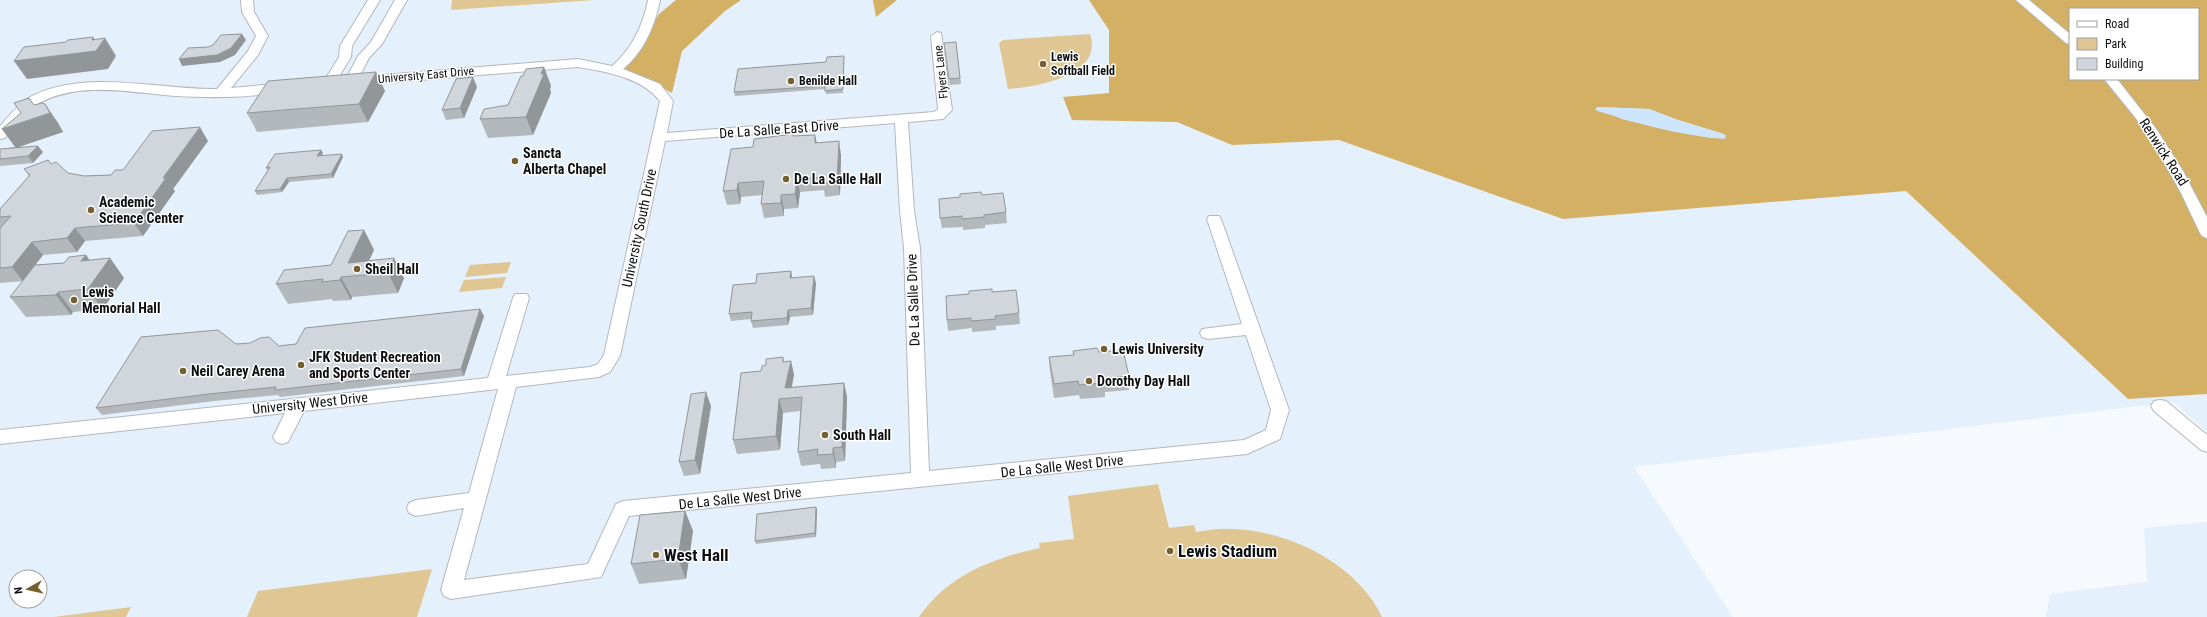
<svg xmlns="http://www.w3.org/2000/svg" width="2207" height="617" font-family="'Roboto Condensed',sans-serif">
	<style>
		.built { fill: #e4f0fb; fill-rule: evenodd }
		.green { fill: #dfc693 }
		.forest { fill: #d4b065; fill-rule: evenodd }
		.water { fill: #cde5fd }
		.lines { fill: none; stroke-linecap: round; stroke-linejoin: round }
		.minor-casing { stroke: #b3b8bd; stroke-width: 2 }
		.minor { fill: #fff; fill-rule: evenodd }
		.wall { fill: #b3b8bc }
		.shaded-wall { fill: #929699 }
		.building { fill: #d0d6db; stroke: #929699 }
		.poi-dot { fill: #765f2f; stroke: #fff; stroke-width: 1.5 }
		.labels { text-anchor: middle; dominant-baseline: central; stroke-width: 3; stroke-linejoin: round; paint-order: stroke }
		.far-poi-label { font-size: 12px; font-weight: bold; fill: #0c0e0f; stroke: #fff; text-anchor: start }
		.far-street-label { font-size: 12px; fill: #0c0e0f; stroke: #fff }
		.street-label { font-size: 14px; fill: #0c0e0f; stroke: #fff }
		.poi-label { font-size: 14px; font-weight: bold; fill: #0c0e0f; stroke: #fff; text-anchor: start }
		.near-poi-label { font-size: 17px; font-weight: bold; fill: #0c0e0f; stroke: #fff; text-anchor: start }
	</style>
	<rect width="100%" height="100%" fill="#f6faff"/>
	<!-- built -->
	<g class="built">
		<path d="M0,0h2001l69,79 137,217v136l-34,-30 -539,65 99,150h-1733zM16,577h24v24h-24z"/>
		<path d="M2207,522v95h-161l4,-23 97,-12 -3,-54z"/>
	</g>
	<!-- green -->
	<g class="green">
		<path d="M452,0h142l-143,10z"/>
		<path d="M1090,34c14,42 -54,53 -82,55l-9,-46 4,-3z"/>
		<path d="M511,262l-4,11 -42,4 5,-12z"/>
		<path d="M506,277l-4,11 -43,4 5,-12z"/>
		<path d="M1158,484l11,44 25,-3 2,7c8,-1 16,-3 24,-3 60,-3 136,32 162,88h-463c28,-41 73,-59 121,-69l-1,-5 35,-4 -6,-43z"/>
		<path d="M432,569l-15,48h-170l11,-26z"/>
		<path d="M131,607l-5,10h-72z"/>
	</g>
	<!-- forest -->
	<g class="forest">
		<path d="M676,0h65l-16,11 -43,40 -10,42 -47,-24 34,-55z"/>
		<path d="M873,0h24l-21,17z"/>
		<path d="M1089,0h1118v394l-79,5 -222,-208 -343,28 -224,-79 -107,5 -55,-23 -105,-2 -9,-23 46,-4v-63zM2070,9h128v70h-128zM1597,107l52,2 26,10 49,15 -12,4 -41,-7 -49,-12z"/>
	</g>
	<!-- water -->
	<path class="water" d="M1597,107l52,2 26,10 51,16 -1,4c-41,-3 -91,-16 -130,-29z"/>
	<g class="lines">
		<!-- minor casing -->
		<g class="minor-casing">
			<g id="minor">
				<path d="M241,0h12l1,12 14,24 -10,19 -27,33 53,-5 6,4 -2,3c-33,8 -77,8 -112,6 -44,-3 -93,-15 -135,6 -15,7 -26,23 -36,36l-5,1v-13c9,-10 18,-22 30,-29 54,-29 129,-7 187,-8l31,-38 8,-15 -14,-24z"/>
				<path d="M368,0h12l-28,46 -1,11 -16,26 -2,3h-8l-2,-3 16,-26 1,-11z"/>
				<path d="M395,0h12l-25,44 -13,14 -10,19 219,-18 34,7c20,-17 31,-41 36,-66h12c-5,25 -16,52 -37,69l37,15 13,17 -6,32 267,-21 4,-3 -7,-73 6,-4 4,1 11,77 -9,9 -35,3 6,89 6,37 9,223 315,-31 22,-10 5,-20 -25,-75 -38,4 -6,-2 -2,-4 2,-4 40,-5 -35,-105 2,-3h10l2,3 68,191 -9,29 -33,15 -618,62 -28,61 -150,22 -7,-3 -3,-6 23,-82 -48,8 -7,-3 -2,-5 2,-5 7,-3 53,-7 29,-104 -194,22 -16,31 -6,2 -6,-2 -3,-5 12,-24 -285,31v-14l488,-52 25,-80 2,-4h12l2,4 -23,78 84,-9 8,-3 6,-9 56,-254c-19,-24 -53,-29 -82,-34l-219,18 -12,-1 -2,-3 13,-25 13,-14zM895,123l5,88 4,37 7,225 -288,28 -7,3 -28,60 -124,16 52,-193 83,-10 11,-5 10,-16 45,-215z"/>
				<path d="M2016,0h13l41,34v10l-4,-1z"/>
				<path d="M2104,79h13l40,51 26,41 24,46v21l-5,-2 -2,-3 -20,-42 -22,-39 -23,-35z"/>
				<path d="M2160,400l6,1 41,34v17l-6,-2 -47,-39 -3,-5 3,-5z"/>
			</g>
		</g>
		<!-- minor -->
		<use href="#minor" class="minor"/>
	</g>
	<!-- wall -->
	<g class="wall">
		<path d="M956,42l5,42 -11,1 -5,-35z"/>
		<path d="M844,56v3l-1,34 -17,1 -1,-5 -90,7 -1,-4 92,-30z"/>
		<path d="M544,67l7,19 -1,3 1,4 -18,42 -45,3 -8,-19 28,-14 15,-29z"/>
		<path d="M376,72l9,19 -17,31 -111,10 -10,-19z"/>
		<path d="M477,87l-13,31 -18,2 -4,-10z"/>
		<path d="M45,104l13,19 5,9 -46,15 26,5 -10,11 -33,3v-17l15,-2 -13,-18 32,-24z"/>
		<path d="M793,134l1,2 23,7 24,12 -1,40 -15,2 -1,-7 -24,2 -2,16 -14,1v7l-20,2 -3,-14 1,-9 -21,2 -1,7 -13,1 -4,-14 30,-44z"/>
		<path d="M208,141l-35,48 2,2 -32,45 -58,5 -8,11 -34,3 -8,10 29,-2 22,-8 3,5 21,-2 14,20 -21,31 -30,3 -2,3 -45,2 -16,-20 13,-16 -23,2v-55h1l-1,-1v-18l29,-33 -5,-7 27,-5 17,9 16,3 27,-1 12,-5z"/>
		<path d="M323,153l-2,3 22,1 -10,21 -44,4 -7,10 -25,3 -2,-4 13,-20 -2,-3z"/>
		<path d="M982,195l24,17 1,11 -22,2v3l-22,2v-3l-21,1 -2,-10 20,-21z"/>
		<path d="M364,230l10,20 -5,11 35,17 -6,15 -46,4 -1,3 -18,1 -1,-2 -44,5 -12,-20 55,-19z"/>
		<path d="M791,271l1,7 24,5 -3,32 -23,2 -2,8 -35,3 -2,-7v-2l-20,2 -2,-7 27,-31z"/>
		<path d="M992,292l27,21 1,11 -24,2v4l-24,2v-4l-24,3 -1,-11z"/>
		<path d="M480,309l4,7 -20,60 -184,21 -2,-2 -64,6 -112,14 -6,-7 140,-64 43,2 17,-2z"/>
		<path d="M1073,351l26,1 30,24v14l-24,2v5l-25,2 -1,-4 -25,3 -4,-27 -1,-14 24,-2z"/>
		<path d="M783,357l1,5 7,-1 3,14 -2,12 52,-4 3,14 -2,64 -9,1v6l-15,1 -1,-5 -19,2 -3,-14 2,-41 -17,2 -3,37 -43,4 -4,-14 28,-69 5,-6z"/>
		<path d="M711,406l-11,68 -16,2 -5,-14z"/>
		<path d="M816,507l1,3 -1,27 -60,7 -1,-3z"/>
		<path d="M685,511l8,20 -7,48 -47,5 -8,-20z"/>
	</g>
	<!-- shaded-wall -->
	<g class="shaded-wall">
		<path d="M242,34l4,6 -11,15 -15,7 -38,4 -3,-7z"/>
		<path d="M93,37l6,9 6,-8 11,18 -8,13 -81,10 -13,-18 78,-21z"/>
		<path d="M544,67l7,19 -1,3 1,4 -18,42 -7,-18z"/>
		<path d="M376,72l9,19 -17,31 -9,-18z"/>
		<path d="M473,77l4,10 -13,31 -4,-10z"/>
		<path d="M45,104l13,19 5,9 -47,16 -14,-19 40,-13z"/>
		<path d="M200,127l8,14 -35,48 2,2 -32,45 -9,-13 29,-45z"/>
		<path d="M815,135l3,13 -3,-5z"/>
		<path d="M839,141l2,14 -1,40 -3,-13z"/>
		<path d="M38,146l5,6 -10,11 -5,-7z"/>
		<path d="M321,150l2,3 -4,7 -2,-4z"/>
		<path d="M342,154l1,3 -10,21 -2,-4z"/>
		<path d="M287,178l2,4 -7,10 -2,-3z"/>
		<path d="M797,179l3,13 -2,16 -3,-14z"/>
		<path d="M738,183l3,14 -1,7 -3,-14z"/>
		<path d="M781,195l3,14v7l-3,-13z"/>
		<path d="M75,228l10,13 -8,11 -10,-14z"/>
		<path d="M364,230l10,20 -12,25 -14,-12z"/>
		<path d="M32,242l11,13 -20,26 -11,-14z"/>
		<path d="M86,255l13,18 11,-15 14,20 -21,31 -15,-20 -7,-28z"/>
		<path d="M394,258l10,20 -6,15 -10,-20z"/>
		<path d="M791,271l1,7h-2z"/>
		<path d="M814,276l2,7 -3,32 -2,-7z"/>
		<path d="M341,277l11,20 -1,3 -11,-20z"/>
		<path d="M58,292l15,20 -2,3 -15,-20z"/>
		<path d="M480,309l4,7 -20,60 -3,-7z"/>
		<path d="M788,310l2,7 -2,8 -1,-7z"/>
		<path d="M791,361l3,14 -5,23 -4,-10z"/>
		<path d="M844,383l3,14 -2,64 -3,-14z"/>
		<path d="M706,392l5,14 -11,68 -5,-14z"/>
		<path d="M779,399l4,14 -3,37 -4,-14z"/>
		<path d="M833,448l3,14v6l-3,-14z"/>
		<path d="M816,507l1,3 -1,27 -1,-4z"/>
		<path d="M685,511l8,20 -7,48 -8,-20z"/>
	</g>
	<!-- building -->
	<g class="building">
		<path d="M242,34l-11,14 -14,7 -38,4 9,-11 20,-1 5,-2 8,-10z"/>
		<path d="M93,37l-1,3 13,-2 -9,13 -82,10 10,-14 42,-5 2,-2z"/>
		<path d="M956,42l4,36 -11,1 -5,-36z"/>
		<path d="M844,56l-1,33 -18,2v-5l-91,6 4,-23 88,-7 1,-5z"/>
		<path d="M544,67l-3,7h3l-18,43 -46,2 4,-10 24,-4 13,-29h2l3,-7z"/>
		<path d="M376,72l-17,32 -112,9 21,-32z"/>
		<path d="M473,77l-13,31 -18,2 14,-31z"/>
		<path d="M29,98l5,7 8,-2 3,1 5,9 -48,16 19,-16 -7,-10z"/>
		<path d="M200,127l-37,51h3l-32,45 -59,5 -8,10 -35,4 -20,25 -12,1v-40l11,-12 -11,1v-8l30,-34 -6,-6 24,-9 3,4 5,-2 12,11 16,3 27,-1 4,-5h8l29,-39z"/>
		<path d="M793,134v2l22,-1v8l24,-2 -2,41 -15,1 1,-6 -26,2 -2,15 -14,1v8l-20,1 3,-23 -26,2 -1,7 -14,1 8,-42 22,-2 1,-8z"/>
		<path d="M38,146l-10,10 -28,3v-10z"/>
		<path d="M321,150l-4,6 25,-2 -11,20 -44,4 -7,11 -25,2 15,-24 -4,1 9,-14z"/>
		<path d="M981,192l1,3 21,-2 3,19 -22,3v2l-22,2v-3l-22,2 -1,-19 21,-2v-3z"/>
		<path d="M364,230l-16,33 46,-5 -6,15 -47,4 -1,3 -18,2 1,-3 -47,5 8,-14 47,-5 17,-34z"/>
		<path d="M86,255l-5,6 29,-3 -22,31 -30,3 -2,3 -46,2 25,-32 29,-2 5,-6z"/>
		<path d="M791,271l-1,7 24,-2 -3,32 -23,2 -1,8 -36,3 1,-9 -23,2 4,-29 23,-2 1,-9z"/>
		<path d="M992,289v3l24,-2 3,23 -24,3 1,3 -25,2v-3l-24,2 -1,-24 23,-2v-3z"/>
		<path d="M480,309l-19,60 -186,21 1,-3 -67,7 -113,14 45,-71 77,-7 18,14 14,-1 10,-5 9,-1 10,9 17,-2 9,-16z"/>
		<path d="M1097,348l2,4 24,-2 6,26 -25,2 1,5 -26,2 -1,-4 -24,3 -5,-27 25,-2 -1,-4z"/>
		<path d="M783,357v5l8,-1 -6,27 59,-5 -2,64 -9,1v6l-16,1 1,-6 -20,3 4,-55 -23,2 -3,37 -43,4 8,-67 20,-2 1,-5 4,-1v-6z"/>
		<path d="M706,392l-11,68 -16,2 12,-68z"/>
		<path d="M816,507l-1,26 -60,8 2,-27z"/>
		<path d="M685,511l-7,48 -47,5 9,-49z"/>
	</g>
	<!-- markers -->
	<g class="poi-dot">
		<circle cx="1043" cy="64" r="4"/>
		<circle cx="791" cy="81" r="4"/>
		<circle cx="515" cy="161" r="4"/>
		<circle cx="786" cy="179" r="4"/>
		<circle cx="91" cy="210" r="4"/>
		<circle cx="357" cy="269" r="4"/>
		<circle cx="74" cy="300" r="4"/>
		<circle cx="1104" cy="349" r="4"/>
		<circle cx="301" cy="365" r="4"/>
		<circle cx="183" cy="371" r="4"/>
		<circle cx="1089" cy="381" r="4"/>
		<circle cx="825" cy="435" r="4"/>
		<circle cx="1170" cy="551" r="4"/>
		<circle cx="656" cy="555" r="4"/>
	</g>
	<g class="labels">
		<!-- far-poi labels -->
		<g class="far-poi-label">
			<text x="1051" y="57">Lewis<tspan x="1051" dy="14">Softball Field</tspan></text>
			<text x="799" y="81">Benilde Hall</text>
		</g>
		<!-- far-street labels -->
		<g class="far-street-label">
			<text transform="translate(941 72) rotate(-96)">Flyers Lane</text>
			<text transform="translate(426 75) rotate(-5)">University East Drive</text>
		</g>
		<!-- street labels -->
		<g class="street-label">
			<text transform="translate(779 129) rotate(-4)">De La Salle East Drive</text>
			<text transform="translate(2164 152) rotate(57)">Renwick Road</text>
			<text transform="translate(639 228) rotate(-78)">University South Drive</text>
			<text transform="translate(913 300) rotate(-92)">De La Salle Drive</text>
			<text transform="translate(310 403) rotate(-6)">University West Drive</text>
			<text transform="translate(1062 466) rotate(-6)">De La Salle West Drive</text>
			<text transform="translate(740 498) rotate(-6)">De La Salle West Drive</text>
		</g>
		<!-- poi labels -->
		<g class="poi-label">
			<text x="523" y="153">Sancta<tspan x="523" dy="16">Alberta Chapel</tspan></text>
			<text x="794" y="179">De La Salle Hall</text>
			<text x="99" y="202">Academic<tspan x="99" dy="16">Science Center</tspan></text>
			<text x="365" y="269">Sheil Hall</text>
			<text x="82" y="292">Lewis<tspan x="82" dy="16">Memorial Hall</tspan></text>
			<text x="1112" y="349">Lewis University</text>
			<text x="309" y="357">JFK Student Recreation<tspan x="309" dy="16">and Sports Center</tspan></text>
			<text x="191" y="371">Neil Carey Arena</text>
			<text x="1097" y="381">Dorothy Day Hall</text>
			<text x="833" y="435">South Hall</text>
		</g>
		<!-- near-poi labels -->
		<g class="near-poi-label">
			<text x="1178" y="551">Lewis Stadium</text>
			<text x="664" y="555">West Hall</text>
		</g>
	</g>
	<!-- legend -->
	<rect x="2069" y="8" width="130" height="72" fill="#ffffff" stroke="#9e9f9f"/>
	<rect x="2077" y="21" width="20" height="6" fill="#ffffff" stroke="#9e9f9f"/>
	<text x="2105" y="28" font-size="12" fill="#0c0e0f">Road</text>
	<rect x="2077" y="38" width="20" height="12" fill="#dfc693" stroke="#9e9f9f"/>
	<text x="2105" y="48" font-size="12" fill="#0c0e0f">Park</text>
	<rect x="2077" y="58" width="20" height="12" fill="#d0d6db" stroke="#9e9f9f"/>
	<text x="2105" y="68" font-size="12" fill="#0c0e0f">Building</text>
	<!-- north arrow -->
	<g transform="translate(28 589) rotate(262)"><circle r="19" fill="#ffffff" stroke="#9e9f9f"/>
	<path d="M0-3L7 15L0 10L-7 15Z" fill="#765f2f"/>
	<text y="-6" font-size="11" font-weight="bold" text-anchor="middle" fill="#0c0e0f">N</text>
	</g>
</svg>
